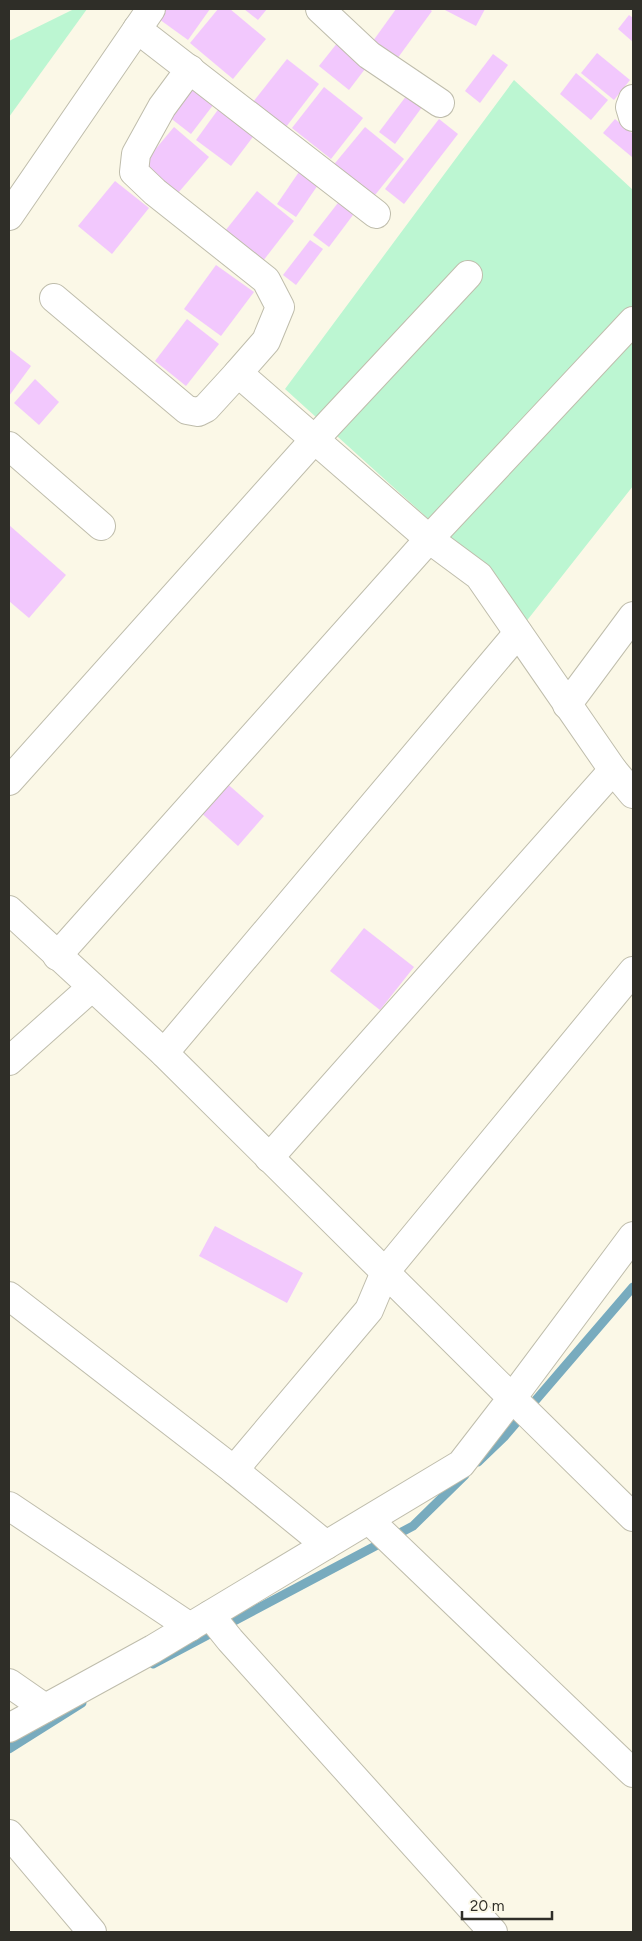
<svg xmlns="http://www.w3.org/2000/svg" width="642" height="1941" font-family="Figtree,sans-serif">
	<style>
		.green { fill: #bcf6d2 }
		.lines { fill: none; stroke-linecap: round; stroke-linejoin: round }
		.stream { stroke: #78abbe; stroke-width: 9 }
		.building { fill: #f2c8fd }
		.minor-casing { stroke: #bfbdac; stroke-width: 30 }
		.minor { stroke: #fff; stroke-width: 28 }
	</style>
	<rect width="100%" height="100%" fill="#fbf8e7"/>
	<!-- green -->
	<g class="green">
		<path d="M74,9h13l-78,108v-76z"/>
		<path d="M514,80l119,110v296l-108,137 -38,-51 -202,-183z"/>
	</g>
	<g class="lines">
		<!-- stream -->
		<g class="stream">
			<path d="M478,1462l26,-25 129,-150"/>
			<path d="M153,1664l260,-138 52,-51"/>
			<path d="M9,1749l73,-46"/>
		</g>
	</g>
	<!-- building -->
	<g class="building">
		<path d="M156,9h54l-22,31 -36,-26z"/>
		<path d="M218,9h12l36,30 -33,40 -43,-36z"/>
		<path d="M244,9h23l-9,11z"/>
		<path d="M396,9h33l3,2 -35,48 -24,-18z"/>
		<path d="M443,9h42l-9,17z"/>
		<path d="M629,15l4,3v24l-15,-13z"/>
		<path d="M338,42l30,23 -19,25 -30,-24z"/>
		<path d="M597,53l33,27 -16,20 -33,-27z"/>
		<path d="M493,54l15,11 -28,38 -15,-12z"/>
		<path d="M287,59l32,25 -33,43 -33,-25z"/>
		<path d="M576,73l32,27 -17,20 -31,-26z"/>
		<path d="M194,75l26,21 -29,38 -27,-21z"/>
		<path d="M324,87l39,31 -32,41 -39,-31z"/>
		<path d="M410,91l15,12 -30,41 -16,-12z"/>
		<path d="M225,100l36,26 -30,40 -35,-26z"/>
		<path d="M439,119l19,15 -54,70 -19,-15z"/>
		<path d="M615,119l18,15 -1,23 -29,-24z"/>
		<path d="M174,127l35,30 -31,36 -35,-29z"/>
		<path d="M365,127l39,32 -33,41 -40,-32z"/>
		<path d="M301,169l19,13 -24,35 -19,-13z"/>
		<path d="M115,181l34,27 -37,46 -34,-28z"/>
		<path d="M257,191l37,30 -31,40 -38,-30z"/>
		<path d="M341,199l15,12 -27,36 -16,-12z"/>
		<path d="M310,240l13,9 -27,36 -13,-10z"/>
		<path d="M216,265l38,27 -33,44 -37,-27z"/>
		<path d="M187,319l32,25 -33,42 -31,-25z"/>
		<path d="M9,349l22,17 -22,30z"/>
		<path d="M35,379l24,23 -20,23 -25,-22z"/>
		<path d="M9,525l57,50 -37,43 -20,-17z"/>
		<path d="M223,780l41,36 -26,30 -41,-37z"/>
		<path d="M364,928l50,39 -34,43 -50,-39z"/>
		<path d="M215,1226l88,47 -16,30 -88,-47z"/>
	</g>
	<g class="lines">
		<!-- minor casing -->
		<g class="minor-casing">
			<g id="minor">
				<path d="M320,9l49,46 71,48"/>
				<path d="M137,29l239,185"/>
				<path d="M190,69l-28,38 -26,47 -2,18 21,20 111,88 14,27 -14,34 -28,32 191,166 50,37 134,194 20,24"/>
				<path d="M633,99l-3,8 3,10"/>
				<path d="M9,216l142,-207"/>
				<path d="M54,298l133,112 11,2 8,-4 32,-35"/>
				<path d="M9,446l92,80"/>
				<path d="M567,705l66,-89"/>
				<path d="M9,781l305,-341 154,-165"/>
				<path d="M9,910l155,143 348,345 -51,66 -308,185 -144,79"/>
				<path d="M57,956l372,-417 204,-218"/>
				<path d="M164,1053l354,-420"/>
				<path d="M9,1061l83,-74"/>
				<path d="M269,1158l344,-388"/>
				<path d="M633,1236l-121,162 121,119"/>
				<path d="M9,1296l225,174 92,75"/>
				<path d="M234,1470l135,-160 16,-38 248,-301"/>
				<path d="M9,1506l181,121"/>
				<path d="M369,1520l264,253"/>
				<path d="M210,1615l20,25 263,292"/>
				<path d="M9,1683l36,25"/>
				<path d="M9,1834l83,98"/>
			</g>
		</g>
		<!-- minor -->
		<use href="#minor" class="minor"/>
	</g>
	<!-- border -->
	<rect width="642" height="1941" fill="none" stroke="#2f2e28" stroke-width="20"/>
	<!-- scale -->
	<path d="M462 1911v8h90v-8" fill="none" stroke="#2f2e28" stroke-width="2.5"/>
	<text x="470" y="1911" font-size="15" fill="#2f2e28" stroke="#fbf8e7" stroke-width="4" paint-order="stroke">20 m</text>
</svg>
